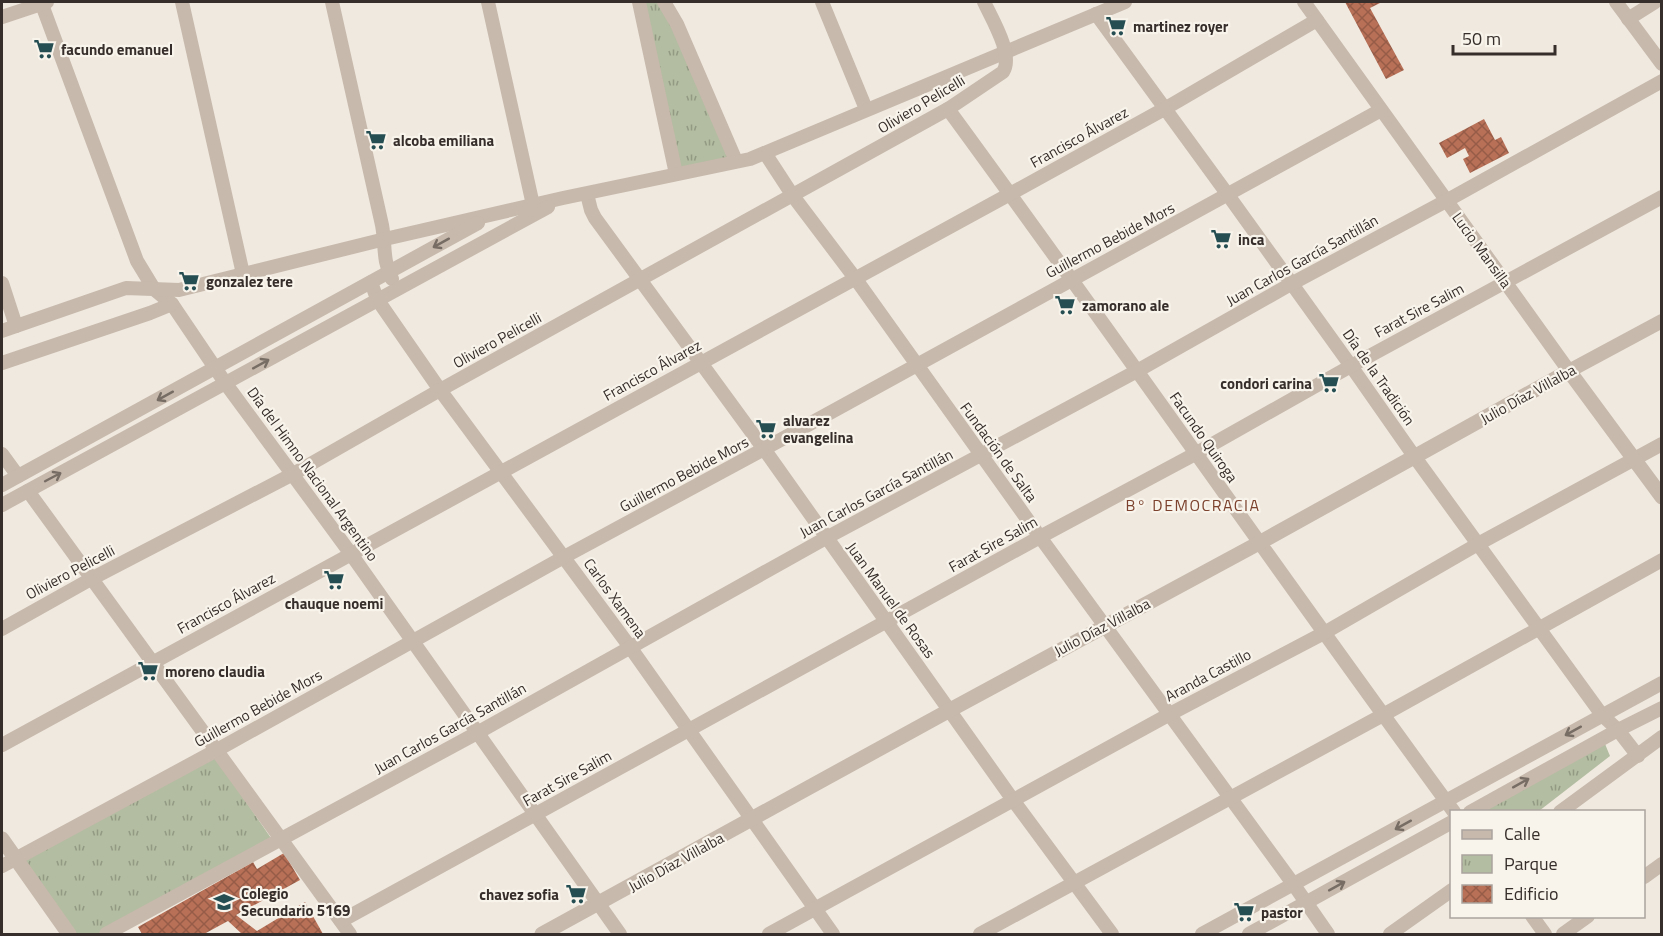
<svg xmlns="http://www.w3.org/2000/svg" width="1663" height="936" font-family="'Titillium Web',sans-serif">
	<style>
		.park { fill: url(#park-tufts) }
		.building { fill: url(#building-cross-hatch) }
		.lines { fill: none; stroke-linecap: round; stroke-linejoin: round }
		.minor { stroke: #c7b9ac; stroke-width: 14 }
		.tertiary { stroke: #c7b9ac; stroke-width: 15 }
		.oneway { stroke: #776d64 }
		.labels { text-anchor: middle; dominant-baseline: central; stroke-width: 4.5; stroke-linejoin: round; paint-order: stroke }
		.poi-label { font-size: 15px; font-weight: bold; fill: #362e2a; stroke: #f8f3eb; text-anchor: start }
		.street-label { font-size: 15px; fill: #362e2a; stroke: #f8f3eb }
		.neighbourhood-label { font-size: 16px; letter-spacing: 1.5px; fill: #7c422d; stroke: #f8f3eb }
	</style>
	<defs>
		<pattern id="park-tufts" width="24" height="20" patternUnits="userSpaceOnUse" patternTransform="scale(1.5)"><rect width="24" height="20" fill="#b3bda1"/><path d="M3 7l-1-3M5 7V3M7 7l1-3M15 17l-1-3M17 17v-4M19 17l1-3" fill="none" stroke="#929a83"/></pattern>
		<pattern id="building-cross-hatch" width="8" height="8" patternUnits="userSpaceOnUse" patternTransform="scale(1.5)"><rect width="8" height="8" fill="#b87056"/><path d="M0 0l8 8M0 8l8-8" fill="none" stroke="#965c47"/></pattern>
	</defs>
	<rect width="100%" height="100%" fill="#f0e9df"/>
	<!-- park -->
	<g class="park">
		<path d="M639,2h27l70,159 -60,13z"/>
		<path d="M1605,744l5,12 -71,55 -57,1z"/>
		<path d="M215,757l56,81 -173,96h-22l-53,-75z"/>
	</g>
	<!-- building -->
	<g class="building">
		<path d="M1345,2h37l-12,6 34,62 -18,9z"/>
		<path d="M1484,119l11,21 6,-3 8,16 -39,20 -7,-14 6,-3 -4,-8 -18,10 -8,-15z"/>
		<path d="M284,853l16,27 -64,35 21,16 48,-29 18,32h-81l-14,-13 -24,13h-62l-4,-7 115,-65 4,7z"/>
	</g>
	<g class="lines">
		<!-- minor -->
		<g class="minor">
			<path d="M41,2l96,259 17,28 18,15 54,80 125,170 269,380"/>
			<path d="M182,2l61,272"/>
			<path d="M332,2l50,223c4,21 0,34 10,54"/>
			<path d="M488,2l45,203"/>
			<path d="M639,2l37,172"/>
			<path d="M664,2l13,22 59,137"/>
			<path d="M822,2l44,107"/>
			<path d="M1304,2l265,369 93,-50"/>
			<path d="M1616,2l46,62"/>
			<path d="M1096,14l132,181 123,171 63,90 188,259 16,15 20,26"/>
			<path d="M2,17l45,-15"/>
			<path d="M1628,19l27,-17"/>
			<path d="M948,109c171,233 335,470 506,703"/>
			<path d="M765,153l28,43 62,82 185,259 254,348 34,49"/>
			<path d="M587,194l4,16 4,8 169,231 249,351 99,134"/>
			<path d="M371,282l6,17 63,91 190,257 203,287"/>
			<path d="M2,283l14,43"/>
			<path d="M2,331l124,-43 53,2 206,-51 178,-41 187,-39 375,-157"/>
			<path d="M2,363l148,-50 22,-9"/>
			<path d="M2,454l16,22"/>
			<path d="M2,485l476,-262"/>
			<path d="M28,491l322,443"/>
			<path d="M2,505c182,-99 364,-199 546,-298"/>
			<path d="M2,629l89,-50 202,-105 147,-84 508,-281 55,-37c11,-17 -11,-53 -19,-70"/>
			<path d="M2,745l1008,-551 156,-86 151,-88"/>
			<path d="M1470,812l148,-82 44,-22"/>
			<path d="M1560,812l102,-75"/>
			<path d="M2,866l215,-116 347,-193 200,-108 617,-339"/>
			<path d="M1644,877l18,-13"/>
			<path d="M1532,916l13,18"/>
			<path d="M341,921l699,-384 155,-83 156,-88 311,-169"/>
			<path d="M106,934l371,-201 349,-195 311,-167 154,-87 155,-83 216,-120"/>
			<path d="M769,934l401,-220 154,-81 154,-89 184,-100"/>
			<path d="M980,934l403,-219 279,-155"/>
			<path d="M1202,934l460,-251"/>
			<path d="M1249,934l203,-112"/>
			<path d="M1390,934l62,-44"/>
			<path d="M1563,934l25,-18"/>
		</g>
		<!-- tertiary -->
		<g class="tertiary">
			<path d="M2,839l67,95"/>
			<path d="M542,934l408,-224 309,-167 310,-172 93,126"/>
		</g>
	</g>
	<!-- one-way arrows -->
	<defs><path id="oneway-shaft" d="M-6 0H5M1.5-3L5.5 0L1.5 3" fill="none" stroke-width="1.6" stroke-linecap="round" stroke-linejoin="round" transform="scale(1.5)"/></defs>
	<g class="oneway">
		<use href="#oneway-shaft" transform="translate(441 243) rotate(151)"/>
		<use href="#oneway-shaft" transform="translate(261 364) rotate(-29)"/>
		<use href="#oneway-shaft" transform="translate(165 396) rotate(151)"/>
		<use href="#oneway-shaft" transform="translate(53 477) rotate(-28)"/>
		<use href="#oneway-shaft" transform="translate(1573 731) rotate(151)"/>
		<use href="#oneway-shaft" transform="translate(1521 783) rotate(-29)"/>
		<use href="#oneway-shaft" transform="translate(1403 825) rotate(151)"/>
		<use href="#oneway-shaft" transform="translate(1337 886) rotate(-29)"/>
	</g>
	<!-- icons -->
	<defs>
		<g id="supermarket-bare" transform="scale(1.62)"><path d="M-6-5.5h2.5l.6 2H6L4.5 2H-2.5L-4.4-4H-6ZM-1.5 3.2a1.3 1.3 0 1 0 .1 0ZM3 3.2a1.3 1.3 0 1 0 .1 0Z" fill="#254e53" stroke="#f8f3eb" stroke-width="2.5" paint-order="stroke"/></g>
		<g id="school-bare" transform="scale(1.62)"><path d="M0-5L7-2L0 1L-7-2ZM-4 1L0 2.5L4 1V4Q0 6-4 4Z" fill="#254e53" stroke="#f8f3eb" stroke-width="2.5" paint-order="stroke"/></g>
	</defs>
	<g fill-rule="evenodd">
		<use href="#supermarket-bare" x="1116" y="26"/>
		<use href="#supermarket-bare" x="44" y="49"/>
		<use href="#supermarket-bare" x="376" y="140"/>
		<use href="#supermarket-bare" x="1221" y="239"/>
		<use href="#supermarket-bare" x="189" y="281"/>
		<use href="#supermarket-bare" x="1065" y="305"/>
		<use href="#supermarket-bare" x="1329" y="383"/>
		<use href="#supermarket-bare" x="766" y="429"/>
		<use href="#supermarket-bare" x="334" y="580"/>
		<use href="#supermarket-bare" x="148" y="671"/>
		<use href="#supermarket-bare" x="576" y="894"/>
		<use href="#school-bare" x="224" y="902"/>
		<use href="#supermarket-bare" x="1244" y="912"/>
	</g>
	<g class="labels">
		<!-- poi labels -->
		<g class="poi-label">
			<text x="1133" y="26">martinez royer</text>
			<text x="61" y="49">facundo emanuel</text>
			<text x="393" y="140">alcoba emiliana</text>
			<text x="1238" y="239">inca</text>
			<text x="206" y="281">gonzalez tere</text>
			<text x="1082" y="305">zamorano ale</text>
			<text x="1312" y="383" text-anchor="end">condori carina</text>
			<text x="783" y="420">alvarez<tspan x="783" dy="17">evangelina</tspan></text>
			<text x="334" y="603" text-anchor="middle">chauque noemi</text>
			<text x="165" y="671">moreno claudia</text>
			<text x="241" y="893">Colegio<tspan x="241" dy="17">Secundario 5169</tspan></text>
			<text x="559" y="894" text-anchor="end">chavez sofia</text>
			<text x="1261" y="912">pastor</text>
		</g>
		<!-- street labels -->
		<g class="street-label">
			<text transform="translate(921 104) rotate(-31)">Oliviero Pelicelli</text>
			<text transform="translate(1079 137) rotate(-29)">Francisco Álvarez</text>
			<text transform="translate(1110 240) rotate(-28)">Guillermo Bebide Mors</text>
			<text transform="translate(1482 250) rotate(54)">Lucio Mansilla</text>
			<text transform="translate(1302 260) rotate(-29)">Juan Carlos García Santillán</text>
			<text transform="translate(1419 310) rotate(-28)">Farat Sire Salim</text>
			<text transform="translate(497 340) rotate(-29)">Oliviero Pelicelli</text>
			<text transform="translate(652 370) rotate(-29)">Francisco Álvarez</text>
			<text transform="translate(1379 377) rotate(55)">Día de la Tradición</text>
			<text transform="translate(1528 394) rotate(-29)">Julio Díaz Villalba</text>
			<text transform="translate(1204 437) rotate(55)">Facundo Quiroga</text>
			<text transform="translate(999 452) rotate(54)">Fundación de Salta</text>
			<text transform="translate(313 474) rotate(54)">Día del Himno Nacional Argentino</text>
			<text transform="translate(684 474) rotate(-28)">Guillermo Bebide Mors</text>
			<text transform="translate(876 493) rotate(-28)">Juan Carlos García Santillán</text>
			<text transform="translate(993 544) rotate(-29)">Farat Sire Salim</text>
			<text transform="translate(70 572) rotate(-28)">Oliviero Pelicelli</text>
			<text transform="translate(615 598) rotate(54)">Carlos Xamena</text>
			<text transform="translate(891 600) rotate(54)">Juan Manuel de Rosas</text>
			<text transform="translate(226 603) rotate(-29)">Francisco Álvarez</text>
			<text transform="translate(1102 627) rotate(-28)">Julio Díaz Villalba</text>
			<text transform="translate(1208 675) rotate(-28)">Aranda Castillo</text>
			<text transform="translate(258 708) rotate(-29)">Guillermo Bebide Mors</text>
			<text transform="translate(450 728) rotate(-29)">Juan Carlos García Santillán</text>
			<text transform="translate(567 778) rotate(-29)">Farat Sire Salim</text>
			<text transform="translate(676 862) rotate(-29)">Julio Díaz Villalba</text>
		</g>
		<!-- neighbourhood labels -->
		<g class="neighbourhood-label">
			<text x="1193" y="505">B° DEMOCRACIA</text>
		</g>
	</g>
	<!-- border -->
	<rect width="1663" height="936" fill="none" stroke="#362e2a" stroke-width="6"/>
	<!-- legend -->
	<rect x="1450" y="810" width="195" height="108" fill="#f8f3eb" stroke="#aaa49e" stroke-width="1.5"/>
	<rect x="1462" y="830" width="30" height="9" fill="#c7b9ac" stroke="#aaa49e" stroke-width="1.5"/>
	<text x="1504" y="840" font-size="18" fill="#362e2a">Calle</text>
	<rect x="1462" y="855" width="30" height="18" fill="url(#park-tufts)" stroke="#aaa49e" stroke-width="1.5"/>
	<text x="1504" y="870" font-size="18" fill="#362e2a">Parque</text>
	<rect x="1462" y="885" width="30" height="18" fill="url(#building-cross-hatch)" stroke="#aaa49e" stroke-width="1.5"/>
	<text x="1504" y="900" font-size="18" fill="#362e2a">Edificio</text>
	<!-- scale -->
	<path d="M1453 45v9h102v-9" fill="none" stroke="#362e2a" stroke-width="3"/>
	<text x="1462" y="45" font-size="18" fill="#362e2a" stroke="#f8f3eb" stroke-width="4.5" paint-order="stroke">50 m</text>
</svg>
